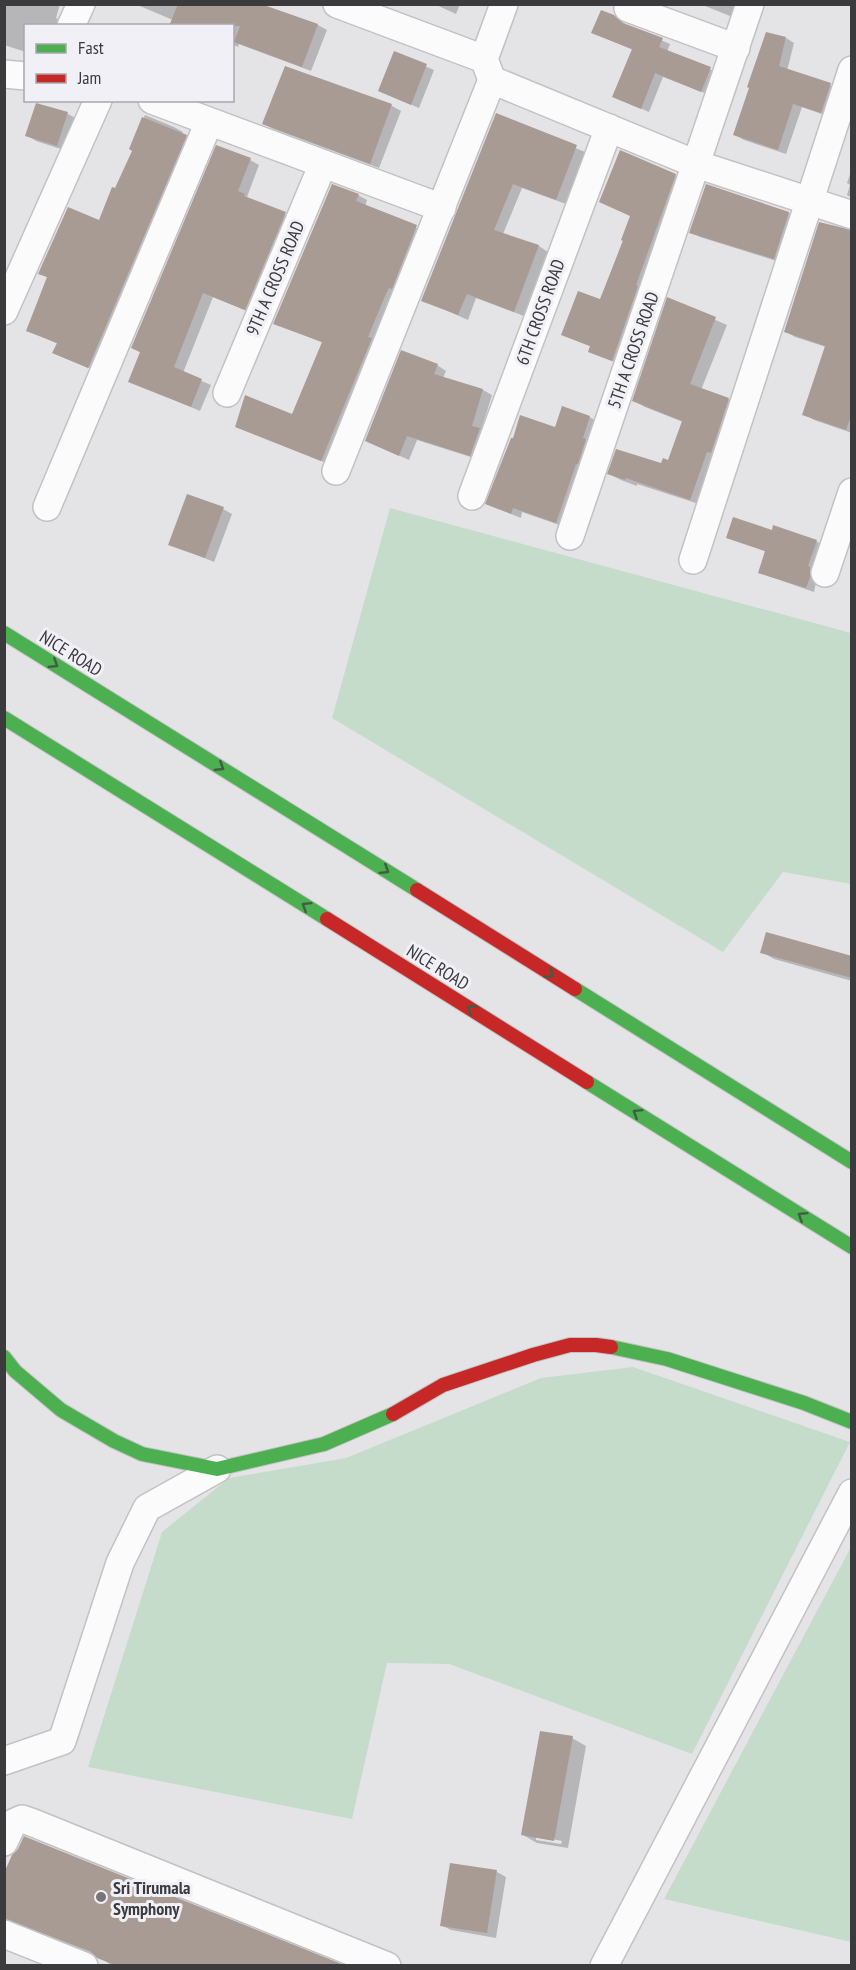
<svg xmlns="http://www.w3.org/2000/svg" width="856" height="1970" font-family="'PT Sans Narrow',sans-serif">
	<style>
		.green { fill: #c6dccb }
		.shadow { fill: #0003; fill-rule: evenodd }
		.building { fill: #a89b94 }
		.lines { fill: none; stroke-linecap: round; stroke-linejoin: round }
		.street-casing { stroke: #c2c2c4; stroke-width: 30 }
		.fast-casing { stroke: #c2c2c4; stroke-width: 16 }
		.jam-casing { stroke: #c2c2c4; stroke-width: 16 }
		.street { stroke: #fbfbfb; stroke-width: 27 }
		.fast { stroke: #4caf50; stroke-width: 14 }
		.jam { stroke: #c62828; stroke-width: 14 }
		.oneway { stroke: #405e43 }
		.poi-dot { fill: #767678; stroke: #f0f0f6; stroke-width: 2 }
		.labels { text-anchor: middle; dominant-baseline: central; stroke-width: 6; stroke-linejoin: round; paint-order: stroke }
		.street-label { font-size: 18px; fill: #3b3b3d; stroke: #f0f0f6 }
		.poi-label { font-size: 18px; font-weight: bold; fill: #3b3b3d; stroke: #f0f0f6; text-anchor: start }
	</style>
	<rect width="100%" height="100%" fill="#e4e4e7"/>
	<!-- green -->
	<g class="green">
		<path d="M390,508l461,125v251l-68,-12 -60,80 -391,-234z"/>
		<path d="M633,1367l217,75 -158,312 -243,-90 -62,-1 -35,156 -264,-52 74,-235 67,-54 117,-20 195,-80z"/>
		<path d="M851,1547v395l-187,-43z"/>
	</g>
	<!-- shadow -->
	<g class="shadow">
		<path d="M4,4h56l-4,14 9,5 -1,3h-38v26l-22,-7z"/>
		<path d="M135,4h123l60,21 9,5 -16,41 -72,-27 -1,3 -6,-3v-18l-59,-6z"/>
		<path d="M434,4h26l-4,10z"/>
		<path d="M700,4h40l-5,14z"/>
		<path d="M614,16l14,10 42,18 -3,8 52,21 -9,22 -47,-18 -14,35 -35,-15 19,-47 -40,-17z"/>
		<path d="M786,38l8,5 -7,28 43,14 9,5 -9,27 -28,-10 -16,47 -42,-14 -9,-5z"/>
		<path d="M394,53l40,17 -15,38 -40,-17z"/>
		<path d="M286,67l106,39 9,5 -22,57 -106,-39 -9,-5z"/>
		<path d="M37,105l31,9 9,5 -10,32 -31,-10 -9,-6z"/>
		<path d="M145,115l29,12 9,5 -1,2 13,7 -97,231 -44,-19 4,-9 -31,-14 21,-52 -8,-5 60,-51 33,-72 -3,-1z"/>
		<path d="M497,115l88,37 -19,52 -44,-16 -19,46 36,12 9,6 -24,64 -48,-18 -8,22 -45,-20z"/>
		<path d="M250,160l9,5 -12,32 47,22 -40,95 -41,-17 -30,76 28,12 -11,26 -70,-30 11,-28 -8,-5z"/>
		<path d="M852,169v29l-5,-3 3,-10 -3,-2z"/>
		<path d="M675,175l7,4 -63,185 -22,-9 -5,-8 -30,-12 38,-34 32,-85z"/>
		<path d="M707,186l82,27 9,6 -15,44 -83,-26 -9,-5z"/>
		<path d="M358,195l9,5 -2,7 61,25 -95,233 -94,-38 56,-11 30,-73 -48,-20z"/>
		<path d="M852,231v202l-38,-13 -10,-6 22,-67 -31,-10 -10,-6z"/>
		<path d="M668,299l59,26 -26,65 27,9 12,7 -38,99 -65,-21v2l-16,-6 -12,-6 60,-12 14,-40 -38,-15 -11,-7z"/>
		<path d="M437,365l9,6 -3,7 40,12 9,5 -11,36 8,4 -9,25 -63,-20 -8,20 -42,-19z"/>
		<path d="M589,417l10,5 -34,105 -43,-15 -1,6 -34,-14z"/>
		<path d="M223,509l9,5 -18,48 -44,-18z"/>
		<path d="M728,537l88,4 8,5 -10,46 -46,-16 -8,-4 7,-20z"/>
		<path d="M762,952l90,5v24l-78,-22z"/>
		<path d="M572,1738l14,8 -18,102 -31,-5 -14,-8zM536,1836l26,5 -1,3 -25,-4z"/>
		<path d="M25,1838l315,128h-227l-11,-7 -66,-26 -32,-11v-45z"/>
		<path d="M497,1872l9,5 -10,61 -45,-8 -10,-5z"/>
	</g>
	<!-- building -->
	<g class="building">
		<path d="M178,4h83l57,20 -16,43 -68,-25 6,-16h-71z"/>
		<path d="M601,10l13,5 9,8 40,15 -4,9 52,20 -10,25 -46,-19 -14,36 -29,-12 20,-48 -41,-16z"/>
		<path d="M766,32l20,5 -7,29 52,17 -10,30 -28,-9 -15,46 -45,-15 16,-47 -2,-1z"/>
		<path d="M394,51l33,13 -16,41 -33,-14z"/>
		<path d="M285,66l107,38 -22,60 -108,-40z"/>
		<path d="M36,103l32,9 -11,34 -32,-10z"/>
		<path d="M496,113l81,32 -21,55 -43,-16 -19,46 45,15 -25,67 -47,-18 -9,21 -37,-14z"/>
		<path d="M142,117l45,18 -99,233 -36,-15 5,-10 -31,-12 21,-54 -9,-3 30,-67 31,13 13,-33 3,1 17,-37 -3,-2z"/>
		<path d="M216,145l35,13 -13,33 7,3 -1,2 42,16 -41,98 -42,-17 -29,74 28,12 -11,28 -63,-25 12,-30 -9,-4z"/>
		<path d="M620,150l56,24 -40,111 2,1 -26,75 -24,-9 2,-6 -29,-11 17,-44 22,8 23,-58 -2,-1 9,-24 -31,-14z"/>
		<path d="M332,184l27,10 -3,7 61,24 -25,64 -3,-1 -4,8 -17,41 4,1 -51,123 -86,-34 10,-32 47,19 30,-72 -49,-18z"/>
		<path d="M706,184l83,28 -15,47 -85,-26z"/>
		<path d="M819,222l33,8v183l-6,17 -44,-15 23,-69 -41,-14z"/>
		<path d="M667,297l49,20 -26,67 39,14 -18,55 -4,-1 -17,48 -64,-22 -1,2 -18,-6 9,-25 45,14 2,-5 5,2 14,-39 -50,-20z"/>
		<path d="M401,350l37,14 -4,10 49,15 -11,37 8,2 -10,28 -63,-20 -8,20 -34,-15z"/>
		<path d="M562,406l28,10 -7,22 3,1 -8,25h-2l-20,59 -43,-15 -2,6 -26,-10 26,-66h2l7,-23 35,12z"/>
		<path d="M187,494l37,13 -19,51 -37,-13z"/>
		<path d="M733,517l39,13 1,-5 44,15 -9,26 2,1v10l-4,11 -48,-15 7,-22 -39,-13z"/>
		<path d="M766,932l86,24v22l-92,-25z"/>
		<path d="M540,1731l33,5 -19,105 -33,-6z"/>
		<path d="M24,1836l2,1 318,128h-229l-18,-7 -7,-7 -86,-32v-46l8,-18 6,-6z"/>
		<path d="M450,1863l47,7 -10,63 -47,-7z"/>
	</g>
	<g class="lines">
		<!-- street casing -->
		<g class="street-casing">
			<g id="street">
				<path d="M337,4l147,55 8,21 204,84 156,51"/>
				<path d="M628,8l108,40"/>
				<path d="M71,26l10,-22"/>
				<path d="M484,59l20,-55"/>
				<path d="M4,74l22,2"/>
				<path d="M152,100l290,108"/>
				<path d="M4,311l94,-211"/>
				<path d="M227,393l96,-229"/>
				<path d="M336,471l156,-391"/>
				<path d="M472,496l137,-368"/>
				<path d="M47,507l162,-385"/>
				<path d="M570,536l180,-532"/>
				<path d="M693,560l159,-490"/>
				<path d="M825,573l27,-81"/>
				<path d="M4,1761l58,-20 58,-178 27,-55 70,-39"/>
				<path d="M4,1842l9,-19 9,-4 9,3 356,144"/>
				<path d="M4,1934l80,32"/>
				<path d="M604,1966l248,-473"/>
			</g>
		</g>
		<!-- fast casing -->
		<g class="fast-casing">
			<g id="fast">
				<path d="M4,633l413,257"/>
				<path d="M4,718l323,201"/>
				<path d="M575,989l277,173"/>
				<path d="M587,1082l265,165"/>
				<path d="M611,1347l56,12 137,44 48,19"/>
				<path d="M4,1357l11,14 46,39 53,31 28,13 75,15 107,-25 69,-30"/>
			</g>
		</g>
		<!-- jam casing -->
		<g class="jam-casing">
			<g id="jam">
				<path d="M417,890l158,99"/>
				<path d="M327,919l260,163"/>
				<path d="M393,1414l50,-29 90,-30 37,-10h26l15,2"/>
			</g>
		</g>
		<!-- street -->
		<use href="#street" class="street"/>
		<!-- fast -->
		<use href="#fast" class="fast"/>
		<!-- jam -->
		<use href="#jam" class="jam"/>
	</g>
	<!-- one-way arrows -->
	<defs><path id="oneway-chevron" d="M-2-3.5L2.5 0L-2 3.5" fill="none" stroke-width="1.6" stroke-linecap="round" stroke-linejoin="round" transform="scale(1.5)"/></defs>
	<g class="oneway">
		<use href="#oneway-chevron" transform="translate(54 664) rotate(32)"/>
		<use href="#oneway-chevron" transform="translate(220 767) rotate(32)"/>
		<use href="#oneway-chevron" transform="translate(385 870) rotate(32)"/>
		<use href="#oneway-chevron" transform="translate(306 906) rotate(-148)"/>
		<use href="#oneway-chevron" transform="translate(550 974) rotate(32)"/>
		<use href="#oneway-chevron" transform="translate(471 1009) rotate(-148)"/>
		<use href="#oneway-chevron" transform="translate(637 1113) rotate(-148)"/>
		<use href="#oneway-chevron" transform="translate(802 1216) rotate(-148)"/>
	</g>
	<!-- markers -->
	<circle class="poi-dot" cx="101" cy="1897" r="6"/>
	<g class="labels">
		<!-- street labels -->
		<g class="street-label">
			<text transform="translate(275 278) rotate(-67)">9TH A CROSS ROAD</text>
			<text transform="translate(540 312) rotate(-70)">6TH CROSS ROAD</text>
			<text transform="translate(633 350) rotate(-71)">5TH A CROSS ROAD</text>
			<text transform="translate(71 653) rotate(32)">NICE ROAD</text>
			<text transform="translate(438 967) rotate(32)">NICE ROAD</text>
		</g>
		<!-- poi labels -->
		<g class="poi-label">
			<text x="113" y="1887">Sri Tirumala<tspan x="113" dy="21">Symphony</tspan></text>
		</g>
	</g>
	<!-- border -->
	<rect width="856" height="1970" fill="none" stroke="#3b3b3d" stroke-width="12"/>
	<!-- legend -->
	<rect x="24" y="24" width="210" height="78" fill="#f0f0f6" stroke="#a8a8ac" stroke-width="1.5"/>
	<rect x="36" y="44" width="30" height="9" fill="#4caf50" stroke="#a8a8ac" stroke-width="1.5"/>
	<text x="78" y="54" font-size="18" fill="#3b3b3d">Fast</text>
	<rect x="36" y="74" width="30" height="9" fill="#c62828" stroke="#a8a8ac" stroke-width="1.5"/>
	<text x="78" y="84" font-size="18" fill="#3b3b3d">Jam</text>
</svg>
